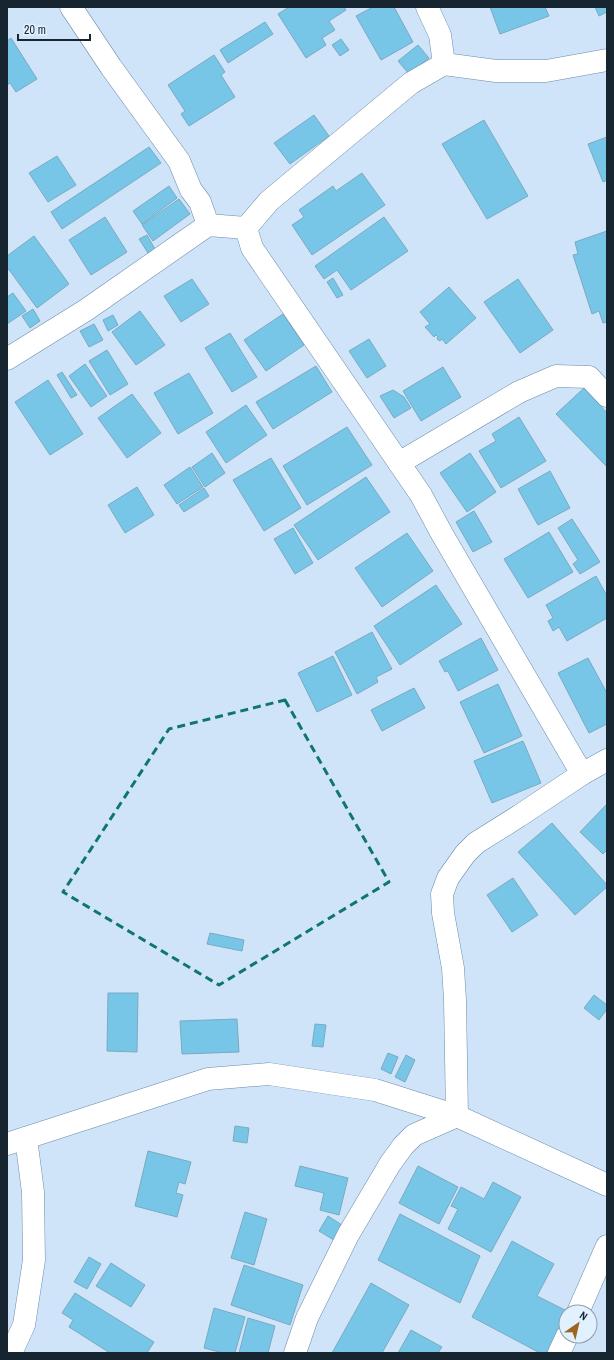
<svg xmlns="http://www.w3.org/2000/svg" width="614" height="1360" font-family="'Archivo Narrow',sans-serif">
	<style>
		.building { fill: #78c6e7; stroke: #79aac1 }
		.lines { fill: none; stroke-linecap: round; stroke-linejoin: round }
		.minor-casing { stroke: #6a8bab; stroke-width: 23 }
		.minor { stroke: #fff; stroke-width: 22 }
		.marked { fill: none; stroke: #0f766e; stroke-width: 3; stroke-dasharray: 8 5; stroke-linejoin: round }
	</style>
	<rect width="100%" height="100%" fill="#cfe4f9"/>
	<!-- building -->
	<g class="building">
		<path d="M289,7h55l2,3 -17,11 6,9 -13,8 4,7 -20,13 -28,-44z"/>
		<path d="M373,7h21l19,35 -32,18 -25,-44z"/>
		<path d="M490,7h55l4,9 -49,18z"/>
		<path d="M595,7h12v5l-8,4z"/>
		<path d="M265,22l8,12 -45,29 -8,-13z"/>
		<path d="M11,38l26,41 -21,13 -6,-9 -3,2v-44z"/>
		<path d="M341,39l8,11 -9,6 -8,-11z"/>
		<path d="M418,45l11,13 -20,16 -11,-13z"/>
		<path d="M214,55l11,17 -4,3 14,22 -46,29 -8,-12 4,-3 -17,-26z"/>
		<path d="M314,115l15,21 -39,28 -16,-21z"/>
		<path d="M484,120l44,76 -41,23 -45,-75z"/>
		<path d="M607,137v43l-4,2 -15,-38z"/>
		<path d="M149,147l12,16 -99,66 -11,-17z"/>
		<path d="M57,156l19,29 -28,17 -19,-29z"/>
		<path d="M362,173l23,32 -73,50 -20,-30 12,-8 -5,-7 34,-24 3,5z"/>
		<path d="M169,186l8,12 -35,26 -9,-13z"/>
		<path d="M179,199l11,15 -37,27 -11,-16z"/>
		<path d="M105,217l22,35 -36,23 -22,-35z"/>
		<path d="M384,217l24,34 -57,39 -14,-20 -13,9 -9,-13z"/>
		<path d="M607,231v91l-4,1 -4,-12 -7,3 -19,-59 5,-1 -3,-12z"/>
		<path d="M147,235l8,14 -7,4 -9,-14z"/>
		<path d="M34,236l35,48 -32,24 -30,-41v-11z"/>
		<path d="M333,278l10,17 -6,3 -10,-16z"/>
		<path d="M192,279l17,25 -28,18 -17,-26z"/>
		<path d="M518,279l35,51 -33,23 -36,-51z"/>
		<path d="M449,287l27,31 -30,26 -4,-5 -2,2 -3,-2 1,-2 -2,-2 -2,2 -9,-10 5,-3 -10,-12z"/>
		<path d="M13,293l13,18 -19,13v-27z"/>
		<path d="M33,309l7,12 -10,7 -8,-12z"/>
		<path d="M140,311l25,34 -29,20 -24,-33z"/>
		<path d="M283,314l21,31 -38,26 -22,-31z"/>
		<path d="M113,315l5,10 -10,6 -5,-11z"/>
		<path d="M94,324l9,16 -14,7 -9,-16z"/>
		<path d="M230,333l27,44 -25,15 -27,-44z"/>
		<path d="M369,339l17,27 -19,12 -18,-27z"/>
		<path d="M107,350l21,34 -18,11 -21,-34z"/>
		<path d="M85,364l22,32 -16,11 -22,-31z"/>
		<path d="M316,366l16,26 -59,37 -17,-27z"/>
		<path d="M443,367l18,30 -40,24 -18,-30z"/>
		<path d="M62,372l15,23 -6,3 -14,-23z"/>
		<path d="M189,373l24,40 -35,21 -24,-41z"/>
		<path d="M48,380l35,54 -33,21 -35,-53z"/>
		<path d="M584,388l23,25v54l-51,-53z"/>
		<path d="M393,390l11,7 7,11 -17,10 -14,-22z"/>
		<path d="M132,394l29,39 -34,25 -29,-40z"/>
		<path d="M246,405l21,30 -41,28 -20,-31z"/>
		<path d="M519,417l27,44 -45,27 -22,-37 17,-10 -4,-7z"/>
		<path d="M347,427l25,38 -65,40 -24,-39z"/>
		<path d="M212,453l13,20 -20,14 -13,-20z"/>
		<path d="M470,453l26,39 -29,20 -27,-39z"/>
		<path d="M271,458l30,50 -37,23 -31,-51z"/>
		<path d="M190,467l13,20 -26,17 -13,-19z"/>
		<path d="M550,471l20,37 -32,17 -20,-36z"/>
		<path d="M366,477l24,35 -72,48 -24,-35z"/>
		<path d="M137,487l17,28 -29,18 -17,-28z"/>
		<path d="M204,488l5,8 -25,16 -5,-7z"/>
		<path d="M474,511l18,31 -19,10 -17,-30z"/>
		<path d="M572,519l28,43 -20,12 -7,-10 5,-4 -20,-32z"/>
		<path d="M293,528l20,35 -18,11 -21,-35z"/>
		<path d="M549,532l24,40 -45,26 -24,-39z"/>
		<path d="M407,533l26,38 -51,36 -27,-39z"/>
		<path d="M596,576l11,20v22l-40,23 -8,-14 -6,4 -5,-10 5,-3 -7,-13z"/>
		<path d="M436,585l26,39 -62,41 -26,-39z"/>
		<path d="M372,632l20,37 -16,8 2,5 -21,12 -22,-42z"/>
		<path d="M481,638l17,32 -40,21 -10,-20 -3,1 -6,-11z"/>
		<path d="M333,656l19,39 -35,17 -19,-39z"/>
		<path d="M588,658l19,35v31l-18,9 -31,-60z"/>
		<path d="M498,684l24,52 -38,17 -24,-51z"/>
		<path d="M414,688l11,20 -43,23 -11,-21z"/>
		<path d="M523,741l18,42 -49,20 -18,-42z"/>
		<path d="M607,804v46l-4,4 -23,-22z"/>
		<path d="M552,823l55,62v2l-32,28 -57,-63z"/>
		<path d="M513,878l25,37 -26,17 -25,-37z"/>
		<path d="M210,933l34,7 -2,11 -35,-7z"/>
		<path d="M108,993h30l-1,59 -30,-1z"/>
		<path d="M594,995l13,10v4l-8,11 -15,-12z"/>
		<path d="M237,1019l2,33 -57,2 -2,-33z"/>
		<path d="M315,1024l11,1 -3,22 -11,-1z"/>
		<path d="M388,1053l10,4 -7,17 -10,-5z"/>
		<path d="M406,1055l9,5 -10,22 -10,-5z"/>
		<path d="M235,1126l14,2 -2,15 -14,-2z"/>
		<path d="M148,1151l43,11 -6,22 -6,-2 -3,11 7,2 -6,22 -42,-11z"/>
		<path d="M300,1166l48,12 -9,37 -19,-5 4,-17 -29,-7z"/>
		<path d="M418,1166l40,21 -19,37 -40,-21z"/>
		<path d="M493,1182l28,15 -30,55 -43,-23 10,-20 -7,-3 10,-19 23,12z"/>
		<path d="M245,1212l22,7 -13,46 -23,-7z"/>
		<path d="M400,1214l80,42 -20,47 -82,-43z"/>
		<path d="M328,1216l17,11 -8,15 -18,-11z"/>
		<path d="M512,1241l42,23 -17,32 32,16h-3v14l-14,27h-12l-68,-36z"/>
		<path d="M89,1257l12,7 -14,25 -13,-7z"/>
		<path d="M111,1263l34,22 -14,22 -35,-21z"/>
		<path d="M244,1265l59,20 -13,40 -59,-20z"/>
		<path d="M371,1283l38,22 -27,48h-50z"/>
		<path d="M75,1293l79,49 -7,11h-37l-41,-26 4,-7 -11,-7z"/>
		<path d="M214,1308l31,9 -10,36h-12l-19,-5z"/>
		<path d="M248,1318l27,8 -7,27h-29z"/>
		<path d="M411,1330l31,17 -4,6h-40z"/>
	</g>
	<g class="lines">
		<!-- minor casing -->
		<g class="minor-casing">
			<g id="minor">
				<path d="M71,7l40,60 68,94 12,29 9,12 8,23"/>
				<path d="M444,64l52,7h50l61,-11"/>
				<path d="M7,359l79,-49 122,-85 38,3"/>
				<path d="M399,463l120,-71 37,-16 33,1 18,19"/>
				<path d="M582,774l25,-14"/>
				<path d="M7,1144l201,-65 61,-5 106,16 82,26 150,69"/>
				<path d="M578,1312l29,-66"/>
				<path d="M11,1353l13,-28 10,-65 -1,-68 -7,-54"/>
				<path d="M295,1353l12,-35 41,-83 42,-71 13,-18 11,-11 43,-19 -2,-116 -2,-32 -10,-55 -1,-19 6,-16 17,-24 11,-11 43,-27 63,-42 -140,-240 -21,-39 -169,-247 -6,-20 23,-27 142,-118 33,-19 -4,-29 -13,-28"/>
				<path d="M559,1353l8,-17"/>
			</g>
		</g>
		<!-- minor -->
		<use href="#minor" class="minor"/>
	</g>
	<!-- marked area -->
	<path class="marked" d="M285,700l104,182 -170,103 -156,-93 106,-163z"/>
	<!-- border -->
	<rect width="614" height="1360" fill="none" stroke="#172531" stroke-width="16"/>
	<!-- north arrow -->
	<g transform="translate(578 1324) rotate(34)"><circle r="19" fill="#e2f1ff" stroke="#919fad"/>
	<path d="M0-3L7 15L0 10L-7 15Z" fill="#9c6520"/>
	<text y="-6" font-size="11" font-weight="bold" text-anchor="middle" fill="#172531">N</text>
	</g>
	<!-- scale -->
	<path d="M18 34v6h72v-6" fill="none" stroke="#172531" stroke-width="2"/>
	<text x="24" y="34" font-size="12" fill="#172531" stroke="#e2f1ff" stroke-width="3" paint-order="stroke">20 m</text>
</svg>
